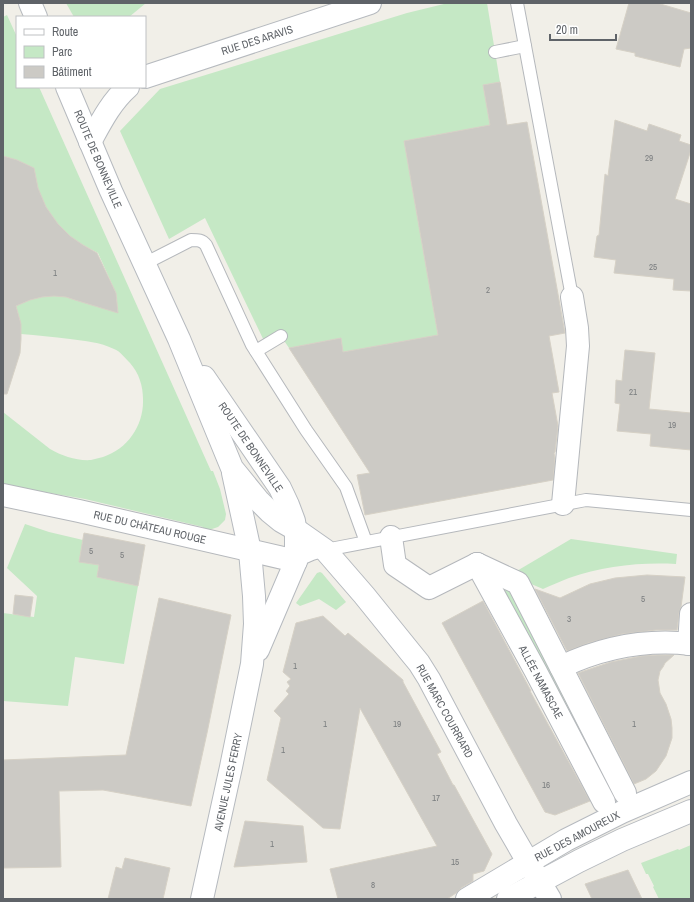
<svg xmlns="http://www.w3.org/2000/svg" width="694" height="902" font-family="'Archivo Narrow',sans-serif">
	<style>
		.green { fill: #c5e8c5 }
		.building { fill: #cccac5; stroke: #d6d1c6 }
		.lines { fill: none; stroke-linecap: round; stroke-linejoin: round }
		.lane-casing { stroke: #b5b8bc; stroke-width: 14 }
		.street-casing { stroke: #b5b8bc; stroke-width: 24 }
		.secondary-casing { stroke: #b6babf; stroke-width: 24 }
		.lane { stroke: #fff; stroke-width: 12 }
		.street { stroke: #fff; stroke-width: 22 }
		.secondary { stroke: #fff; stroke-width: 22 }
		.labels { text-anchor: middle; dominant-baseline: central; stroke-width: 3; stroke-linejoin: round; paint-order: stroke }
		.number-label { font-size: 9px; fill: #7a7d7f }
		.street-label { font-size: 11px; fill: #5f6368; stroke: #fff }
	</style>
	<rect width="100%" height="100%" fill="#f1efe8"/>
	<!-- green -->
	<g class="green">
		<path d="M66,3h80l-17,14h-55z"/>
		<path d="M448,3h39l13,79 -17,3 7,40 -86,16 34,194 -95,17 -2,-14 -52,10 -8,-12 -15,9 -61,-127 -36,21 -49,-108 40,-42 247,-76z"/>
		<path d="M7,15l10,22v50h22l172,384h2l7,18 6,25 -1,6 -7,7 -9,3h-6v-3l-118,-28 -82,-14v-73l47,37c12,7 27,12 41,11 4,-1 8,-2 12,-3 25,-8 41,-32 40,-58 0,-13 -4,-26 -13,-36 -5,-5 -10,-12 -16,-14 -14,-7 -29,-8 -44,-10 -17,-2 -33,-4 -49,-5v-10l-5,-18 14,-6 12,-3 12,-1 12,1 9,3 43,12 -2,-19 -18,-40 -15,-8 -13,-9 -12,-12 -12,-17 -8,-19 -4,-20 -17,-8 -14,-4v-139z"/>
		<path d="M25,524l24,8 34,8 -4,21 20,4 -2,12 41,9 -14,78 -49,-7 -7,49 -65,-5v-88l31,4 3,-21 -30,-28z"/>
		<path d="M571,539l106,15 -1,10c-35,-2 -73,2 -107,14 -8,3 -17,7 -26,11l-33,-14z"/>
		<path d="M320,572l2,1 24,29 -10,8 -17,-11 -19,7 -4,-3 21,-30z"/>
		<path d="M504,580l109,205 -9,4 -108,-205z"/>
		<path d="M691,845v54h-32l-6,-12 1,-1 -6,-12h-2l-5,-11 37,-14 1,1z"/>
	</g>
	<!-- building -->
	<g class="building">
		<path d="M629,3h28l34,10v35l-7,1 -4,18 -45,-11v-3l-19,-4z"/>
		<path d="M500,82l7,43 20,-3 38,211 -16,3 10,56 -7,1 6,33 -3,26 -1,1 1,5 -2,22 -188,35 -8,-40 13,-2 -81,-125 52,-10 2,14 95,-17 -34,-194 86,-16 -7,-40z"/>
		<path d="M615,120l32,11 2,-7 32,11 -2,6 12,4v5l-16,49 16,5v87l-18,-1 1,-11 -60,-6 2,-13 -22,-3 3,-21 2,-1 6,-61 3,2z"/>
		<path d="M3,156l14,4 17,8 4,20 8,19 12,17 12,12 13,9 14,8 19,40 2,20 -43,-13 -9,-3 -12,-1 -12,1 -12,3 -14,6 5,18v15l-1,14 -13,41h-4z"/>
		<path d="M625,350l30,3 -6,56 42,4v37l-41,-4 1,-12 -34,-3 3,-27 -5,-1 1,-23 6,1z"/>
		<path d="M84,533l61,12 -7,41 -41,-9 2,-12 -20,-3z"/>
		<path d="M647,575l38,2 -4,30 -2,6 -2,17h-21l-34,4 -34,9 -21,8 -32,-62 25,9 30,-14 25,-6z"/>
		<path d="M15,595l18,2 -3,20 -17,-3z"/>
		<path d="M159,598l72,17 -24,118 -16,73 -88,-16 -44,1 2,76 -58,1v-108l123,-5z"/>
		<path d="M483,601l48,90h-1l60,110 -35,14 -10,-3 -103,-189z"/>
		<path d="M323,616l22,20 3,-3 55,47v2l38,70 -4,2 16,31h1l38,69 -8,17 -11,3v7l-12,7 -5,5 -9,6h-109l-8,-30 107,-23 -77,-138 -20,121 -17,-1 -56,-48 14,-62 -7,-7 15,-17 -3,-3 4,-5 -3,-4 4,-3 -8,-7 13,-49z"/>
		<path d="M658,655h16l-9,8 -2,4 -3,4 -2,9 2,13 6,11 5,15 1,9v10l-6,18 -10,15 -10,8 -12,5 -56,-111 33,-11 31,-6z"/>
		<path d="M245,821l58,5 4,36 -73,5z"/>
		<path d="M125,858l45,10 -7,31h-55l8,-32 6,2z"/>
		<path d="M628,870l14,29h-50l-7,-15z"/>
	</g>
	<g class="lines">
		<!-- lane casing -->
		<g class="lane-casing">
			<g id="lane">
				<path d="M517,3l55,294"/>
				<path d="M495,52l30,-6"/>
				<path d="M144,264l47,-24c7,0 11,0 15,5l46,100 54,85 40,57 20,55"/>
				<path d="M256,351l25,-15"/>
				<path d="M296,561l16,-7 13,-4 261,-50 105,10"/>
			</g>
		</g>
		<!-- street casing -->
		<g class="street-casing">
			<g id="street">
				<path d="M3,495l76,16 217,50"/>
				<path d="M563,504l15,-158 -1,-18 -5,-31"/>
				<path d="M391,537l4,28 34,23 48,-24"/>
				<path d="M477,564l41,19 107,210"/>
				<path d="M477,564l58,106 69,132"/>
				<path d="M689,644l2,-30"/>
				<path d="M561,667c40,-19 85,-28 130,-23"/>
			</g>
		</g>
		<!-- secondary casing -->
		<g class="secondary-casing">
			<g id="secondary">
				<path d="M30,3l6,14"/>
				<path d="M145,77l225,-74"/>
				<path d="M67,87l44,104 68,148 53,129 26,32 12,12 11,9 14,8 30,21 39,45 46,57 9,11 10,16 77,145 22,38 22,37"/>
				<path d="M90,142c11,-20 21,-40 38,-55"/>
				<path d="M204,377l76,111 8,17 6,16 2,14v26l-38,89"/>
				<path d="M202,899l29,-132 21,-103 3,-40 -1,-28 -2,-22 -2,-23 -17,-78"/>
				<path d="M467,899l99,-59 56,-28 69,-30"/>
				<path d="M508,899l71,-38 43,-21 69,-29"/>
			</g>
		</g>
		<!-- lane -->
		<use href="#lane" class="lane"/>
		<!-- street -->
		<use href="#street" class="street"/>
		<!-- secondary -->
		<use href="#secondary" class="secondary"/>
	</g>
	<g class="labels">
		<!-- number labels -->
		<g class="number-label">
			<text x="649" y="158">29</text>
			<text x="653" y="267">25</text>
			<text x="55" y="273">1</text>
			<text x="488" y="290">2</text>
			<text x="633" y="392">21</text>
			<text x="672" y="425">19</text>
			<text x="91" y="551">5</text>
			<text x="122" y="555">5</text>
			<text x="643" y="599">5</text>
			<text x="569" y="619">3</text>
			<text x="295" y="666">1</text>
			<text x="325" y="724">1</text>
			<text x="397" y="724">19</text>
			<text x="634" y="724">1</text>
			<text x="283" y="750">1</text>
			<text x="546" y="785">16</text>
			<text x="436" y="798">17</text>
			<text x="272" y="844">1</text>
			<text x="455" y="862">15</text>
			<text x="373" y="885">8</text>
		</g>
		<!-- street labels -->
		<g class="street-label">
			<text transform="translate(257 40) rotate(-18)">RUE DES ARAVIS</text>
			<text transform="translate(98 159) rotate(67)">ROUTE DE BONNEVILLE</text>
			<text transform="translate(251 447) rotate(56)">ROUTE DE BONNEVILLE</text>
			<text transform="translate(150 527) rotate(13)">RUE DU CHÂTEAU ROUGE</text>
			<text transform="translate(541 682) rotate(62)">ALLÉE NAMASCAE</text>
			<text transform="translate(445 711) rotate(61)">RUE MARC COURRIARD</text>
			<text transform="translate(228 782) rotate(-78)">AVENUE JULES FERRY</text>
			<text transform="translate(577 836) rotate(-28)">RUE DES AMOUREUX</text>
		</g>
	</g>
	<!-- border -->
	<rect width="694" height="902" fill="none" stroke="#5f6368" stroke-width="8"/>
	<!-- legend -->
	<rect x="16" y="16" width="130" height="72" fill="#ffffff" stroke="#bfc1c3"/>
	<rect x="24" y="29" width="20" height="6" fill="#ffffff" stroke="#bfc1c3"/>
	<text x="52" y="36" font-size="12" fill="#5f6368">Route</text>
	<rect x="24" y="46" width="20" height="12" fill="#c5e8c5" stroke="#bfc1c3"/>
	<text x="52" y="56" font-size="12" fill="#5f6368">Parc</text>
	<rect x="24" y="66" width="20" height="12" fill="#cccac5" stroke="#bfc1c3"/>
	<text x="52" y="76" font-size="12" fill="#5f6368">Bâtiment</text>
	<!-- scale -->
	<path d="M550 34v6h66v-6" fill="none" stroke="#5f6368" stroke-width="2"/>
	<text x="556" y="34" font-size="12" fill="#5f6368" stroke="#ffffff" stroke-width="3" paint-order="stroke">20 m</text>
</svg>
